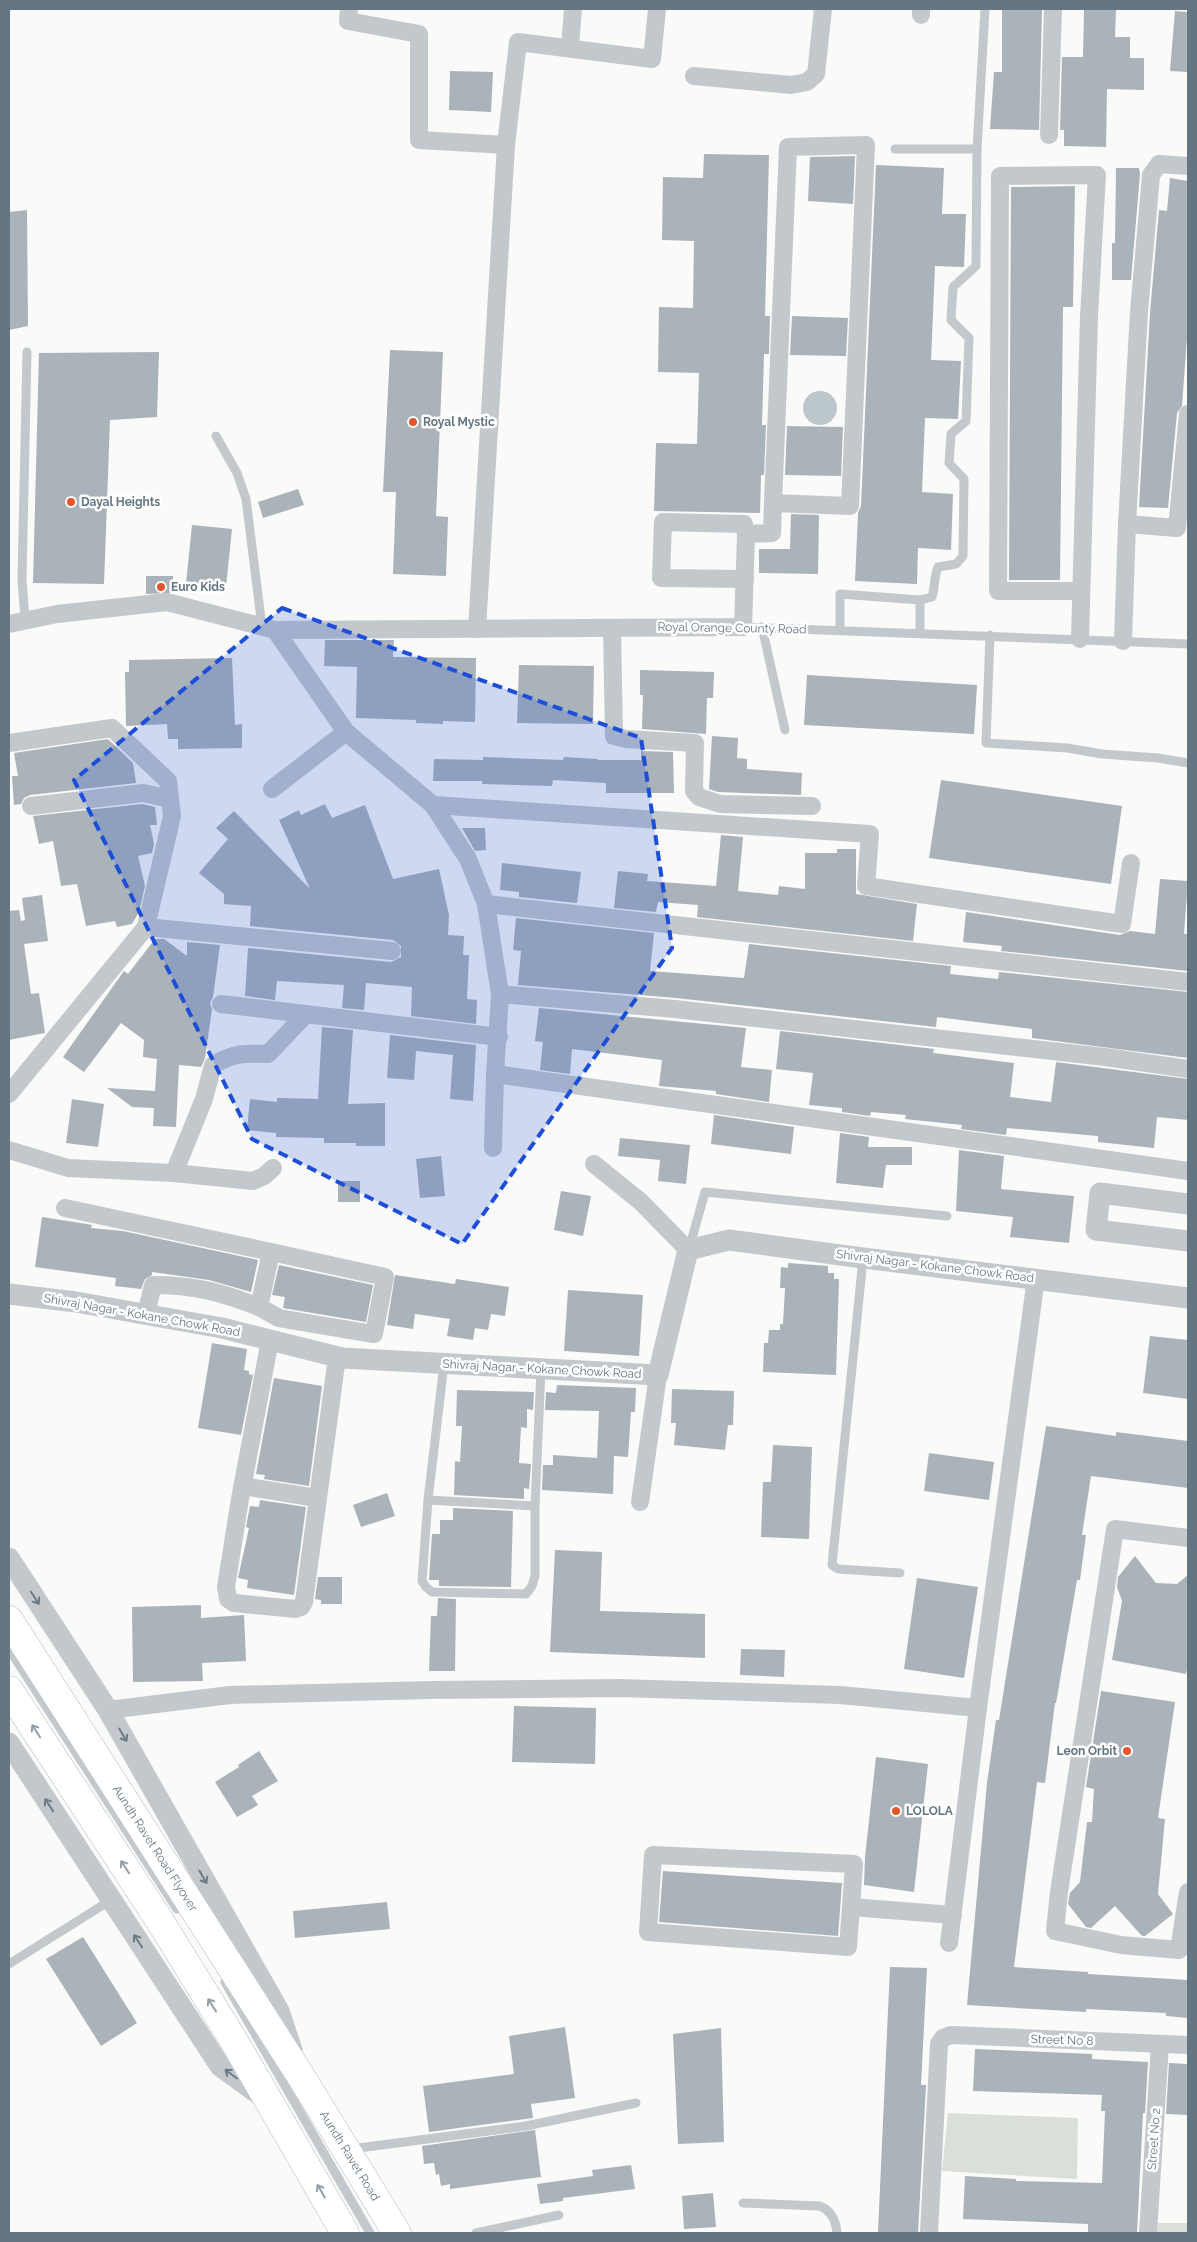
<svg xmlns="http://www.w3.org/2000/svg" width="1197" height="2242" font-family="Raleway,sans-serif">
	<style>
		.green { fill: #dadfd7 }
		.water { fill: #bbc7cb }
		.building { fill: #aab3b9 }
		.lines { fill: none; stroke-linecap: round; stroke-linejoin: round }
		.primary-casing { stroke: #b5babe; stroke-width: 29 }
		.service { stroke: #c3c8cc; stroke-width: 9 }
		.minor { stroke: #c3c8cc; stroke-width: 18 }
		.tertiary { stroke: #c3c8cc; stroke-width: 21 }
		.primary { stroke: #fff; stroke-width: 28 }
		.oneway { stroke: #6a7a87 }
		.oneway2 { stroke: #939fa8 }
		.marked { fill: #1d4ed8; fill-opacity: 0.2; stroke: #1d4ed8; stroke-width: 4; stroke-dasharray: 10 6; stroke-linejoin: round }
		.poi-dot { fill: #e4572e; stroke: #fff; stroke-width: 2 }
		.labels { text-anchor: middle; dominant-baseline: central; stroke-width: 5; stroke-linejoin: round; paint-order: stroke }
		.poi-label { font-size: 12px; font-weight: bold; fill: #657683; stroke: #fff; text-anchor: start }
		.street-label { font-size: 12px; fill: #657683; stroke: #fff }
	</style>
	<rect width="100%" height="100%" fill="#fafaf8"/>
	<!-- green -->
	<g class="green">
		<path d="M948,2113l130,5 -1,61 -135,-8z"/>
		<path d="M1156,2223h32v10h-33z"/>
	</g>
	<!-- water -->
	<circle class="water" cx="820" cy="408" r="17"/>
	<!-- building -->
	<g class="building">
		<path d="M1002,9h40l-3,121 -49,-1 4,-57h8z"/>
		<path d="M1084,9h32l-1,28h15v21h14v32l-37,-1 -1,58 -42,-1v-16h-4l2,-73h21z"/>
		<path d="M1175,11l13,1v60l-18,-1z"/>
		<path d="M450,71l43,1 -2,40 -42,-2z"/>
		<path d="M704,154l65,1 -4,161h5l-1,38h-5l-2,71h4l-2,50h-3l-1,38 -106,-2 2,-68 41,1 2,-71 -41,-1 1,-65 34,1 1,-67 -32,-1 1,-63 40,1z"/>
		<path d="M855,156l-2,48 -45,-3 2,-44z"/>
		<path d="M876,165l68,3 -2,46h24l-2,53 -29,-1 -4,94 30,1 -3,58 -33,-1 -3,74 31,2 -2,56 -33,-2 -1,36 -62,-3 3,-68 3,-7z"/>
		<path d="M1116,168h23l1,6 -9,106h-19v-37h3z"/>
		<path d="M1170,178l18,3v144l-6,81 -5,7 -9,95 -29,-1 11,-194 9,-103 8,1z"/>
		<path d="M1075,186l-2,121h-10l-3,273h-51l2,-393z"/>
		<path d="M27,210l1,116 -19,4v-118z"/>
		<path d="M792,316l56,2 -2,38 -56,-1z"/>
		<path d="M390,350l53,2 -7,164 12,1 -2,59 -53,-2 3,-82h-13z"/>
		<path d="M159,352l-2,65 -47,3 -6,164 -71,-1 6,-230z"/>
		<path d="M787,426l56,1 -2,49 -56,-1z"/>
		<path d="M298,489l6,16 -41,13 -5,-16z"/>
		<path d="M791,514l28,1 -1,59 -59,-1v-24h31z"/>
		<path d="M192,525l40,4 -6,58 -40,-4z"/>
		<path d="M146,576h27v17l-27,1z"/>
		<path d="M325,640h69l-1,17 83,1 -1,64 -32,-1v3l-27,-1v-3l-60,-2 1,-51 -33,-1z"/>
		<path d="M232,658l3,67 7,-1v24l-64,1v-10h-10l-1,-15 -41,2 -1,-54h4v-12z"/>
		<path d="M519,665l75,1 -1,58 -76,-1z"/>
		<path d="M640,670l74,2 -1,26h-6l-1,36 -64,-5 1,-34h-3z"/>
		<path d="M807,675l170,10 -3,49 -170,-9z"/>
		<path d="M712,736l26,2 -1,20 10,1v10l55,4 -1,22 -83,-3 -9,-3z"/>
		<path d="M108,739l25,24 3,20 -106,12 -6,3 -3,6 -7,1 -2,-29h6l-4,-23z"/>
		<path d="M641,751l32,1 1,41h-68v-10l-53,-3 -1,6 -70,-2v-3h-49l1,-22 49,1v-3l80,3 1,-3 34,2v1h43z"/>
		<path d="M941,780l181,26 -11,78 -182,-26z"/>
		<path d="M142,804l13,3 2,18h-7l4,19 -2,9 -14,3 7,30 -6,26 -7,12 -15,3 -2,-6 -29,5 -9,-42 -16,2 -8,-45 -14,3 -6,-28z"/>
		<path d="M325,804l7,14 33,-13 28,74 46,-10 10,46 -1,20 16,1 -1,19h6l-2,44 10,1 -1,24 -65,-8 1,-29 -46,-4 -2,27 -22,-2 2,-23 -67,-4 -2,19 -30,-4 3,-48 143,14 10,-5v-11l-8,-6 -143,-14 1,-20 -27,-2v-10l-25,-21 29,-34 -12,-11 18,-17 76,78 -31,-69 20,-10 2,5z"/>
		<path d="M462,828h23l1,22 -11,1z"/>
		<path d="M721,835l22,2 -5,54 40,4 1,-9 26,3v-36h32v-4h19v45l61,10 -4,37 -216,-24 1,-12 -40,-3 -2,10 -42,-4 4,-37 30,3 -1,7 69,5z"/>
		<path d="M502,863l79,9 -4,31 -58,-6v-5l-19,-2z"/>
		<path d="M1160,879l28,2 -4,53h4v37l-187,-20 1,-5 -39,-4 3,-30 154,23 10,-4 25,3z"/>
		<path d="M42,895l6,46 -24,3 7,50 8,-1 6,40 -36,7v-129l10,-1 2,11 4,-1 -3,-22z"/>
		<path d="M516,918l138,15 -4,38 94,7 5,-34 202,22 -1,8 48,5 1,-7 189,20v66l-156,-20v-9l-95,-12 -1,10 -260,-29 -158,-13 3,-34 -8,-1z"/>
		<path d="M155,939h9l23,17v-14l33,3 -7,52 -3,6 2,6 -7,49 -4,9 -22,-2 -3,62 -23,-1 1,-18 -22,-1 -25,-19 48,3 2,-32 -14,-2 1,-17 -23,-17 -37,49 -21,-15 61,-86 4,3z"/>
		<path d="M539,1008l207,20 -5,39 31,3 -3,32 -53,-8v-3l-57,-5 3,-26 -90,-11 -2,25 -30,-4 3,-28 -8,-1z"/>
		<path d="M322,1027l31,3 -5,74 37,-1v43h-29v-3h-32v-5l-48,-1v-4l-29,-3 3,-31 27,3v-4l41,1z"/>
		<path d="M780,1031l154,18 -1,4 81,10 -4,34 41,5 5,-40 132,17v41l-31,-3 -3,31 -56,-6v-6l-91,-8 -1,7 -45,-6 1,-4 -57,-6 1,-4 -35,-3 -1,4 -28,-4v-4l-33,-3 4,-32 -37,-4z"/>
		<path d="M390,1035l86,10 -3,56 -23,-2 3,-44 -37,-4 -2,29 -27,-2z"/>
		<path d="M72,1099l32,5 -6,43 -32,-4z"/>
		<path d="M714,1115l80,12 -3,27 -80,-10z"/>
		<path d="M840,1133l29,4 -1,10h44v18h-26l-3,23 -47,-5z"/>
		<path d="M620,1138l70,7 -4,39 -28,-3 2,-21 -42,-4z"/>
		<path d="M959,1150l45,6 -3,33 73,7 -5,47 -59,-6 3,-20 -57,-6z"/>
		<path d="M441,1156l4,40 -25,2 -4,-39z"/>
		<rect x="338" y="1181" width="22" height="21"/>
		<path d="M561,1191l30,5 -8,40 -29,-6z"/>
		<path d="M42,1217l45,7 5,1 -1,3 32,3 135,29 -7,32 -42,-12 -57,-8v3l-7,4 -4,10 -26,-3 1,-8 -81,-11z"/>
		<path d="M788,1263l40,3v7h6v6h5l-3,96 -73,-3 1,-29h4l1,-13h11v-6h3l2,-36h-5l1,-21 7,1z"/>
		<path d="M279,1265l94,20 -7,37 -83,-14 2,-11 -13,-2z"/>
		<path d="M395,1275l60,9 1,-5 53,8 -4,29 -14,-2 -3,16 -13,-2 -2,12 -26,-4 3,-17 -35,-5 -2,15 -26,-4z"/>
		<path d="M568,1290l75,5 -4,61 -75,-5z"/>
		<path d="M1150,1336l38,4v59l-45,-6z"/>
		<path d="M212,1343l35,6 -3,21 5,1v3l4,1 -12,60 -43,-7z"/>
		<path d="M274,1378l48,8 -13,100 -45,-7 1,-4 -9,-1z"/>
		<path d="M557,1385l79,3 -1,24h-4l-3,45 -14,-1 -1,38 -71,-4 1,-25h10v-10l44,3 2,-47 -54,-1 1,-18 10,1z"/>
		<path d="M672,1389l62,2 -1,34h-5l-3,25 -51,-5 2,-22h-5z"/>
		<path d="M457,1390l77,2 -1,18 -6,-1v19l-6,-1 -2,36 12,1 -2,25 -5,-1v11l-70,-4 1,-34 5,1 2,-36h-6z"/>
		<path d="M1046,1426l70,10v-4l72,9v47l-97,-12 -9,59h4l-6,45h-3l-21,123h-1l-10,80 -8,-1 -23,185 74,5v2l100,6v38l-22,-2v-3l-80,-4v3l-119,-7 20,-222 9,-63h3z"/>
		<path d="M773,1445l39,2 -3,92 -48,-2 2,-55h8z"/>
		<path d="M929,1453l65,9 -5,38 -65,-9z"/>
		<path d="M387,1493l8,23 -34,11 -8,-22z"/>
		<path d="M260,1500l46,7 -12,88 -47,-7 1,-8 -10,-2 11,-50 -3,-1 4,-21 9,1z"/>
		<path d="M453,1508l60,3 -2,76 -72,-1v-6h-10l3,-46h8v-14h13z"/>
		<path d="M555,1550l47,2 -2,59 105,3v44l-155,-6z"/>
		<path d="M1135,1556l21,27 21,1 11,-9v89l-2,10 -74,-14 10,-59 -5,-14 1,-10z"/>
		<path d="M318,1577h24v27h-21v-4l-6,-1z"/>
		<path d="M917,1578l61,9 -14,91 -60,-9z"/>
		<path d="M438,1598l18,1 -1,72h-26l2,-55h6z"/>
		<path d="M201,1605v13l43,-3 2,46 -44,2 1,18 -70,1 -1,-75z"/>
		<path d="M741,1649l44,1 -1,27 -44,-2z"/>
		<path d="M1101,1691l74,11 -17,116 7,1 -7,75 15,20 -28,22h-3l-27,-30 -24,22 -5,-1 -18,-23 2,-11 10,-11 7,-60h5l2,-33 -8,-2z"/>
		<path d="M514,1706l82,2 -1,56 -83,-2z"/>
		<path d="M259,1751l19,30 -26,15 6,9 -21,12 -22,-35 24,-15 -1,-2z"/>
		<path d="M876,1757l52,7 -14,128 -50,-7 1,-28z"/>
		<path d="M663,1871l179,12 -4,53 -179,-14z"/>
		<path d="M387,1902l3,27 -95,9 -2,-27z"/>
		<path d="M83,1937l54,86 -36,23 -55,-87z"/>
		<path d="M890,1967l37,1 -6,117h5l-8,148 -40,-1z"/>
		<path d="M565,2027l10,71 -44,6 2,14 -104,14 -6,-46 91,-12 -5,-38z"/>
		<path d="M721,2028l3,114 -46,2 -5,-110z"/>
		<path d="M975,2049l117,5v5l56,3 -3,51h-2l-6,120 -49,-1v-8l-125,-5 2,-43 51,3v2l86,2 3,-72h-4l1,-16 -129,-4z"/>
		<path d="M1169,2063l19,1v51l-22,-1z"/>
		<path d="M535,2130l6,47 -91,12v-5l-9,2 -2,-12 -3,1 -2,-12 -10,1 -2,-18z"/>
		<path d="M631,2165l4,24 -72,9v3l-23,3 -3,-20 56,-8 -1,-6z"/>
		<path d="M713,2193l3,34 -32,2 -2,-33z"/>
	</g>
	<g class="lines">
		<!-- primary casing -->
		<g class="primary-casing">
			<g id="primary">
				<path id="s1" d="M9,1620l293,458 95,155"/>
				<path d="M9,1690l151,231 77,125 108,187"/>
			</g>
		</g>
		<!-- service -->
		<g class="service">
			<path d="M895,149h82"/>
			<path d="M216,436l21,37 9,26 16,128"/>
			<path d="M25,620l-3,-41 5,-227"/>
			<path d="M743,627l445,17"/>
			<path d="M762,627l23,103"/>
			<path d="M840,630v-36l80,6 12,-3c3,-10 2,-21 6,-30l18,-3 7,-8 1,-77 -15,-16 2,-29 15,-13 3,-83 -18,-18 2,-33 23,-21 1,-117 8,-140"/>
			<path d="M920,633v-33"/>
			<path d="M990,635l-4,108 81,5 35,6 56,4 30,5"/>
			<path d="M689,1249l16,-57 242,24"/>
			<path d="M863,1259l-31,306 6,4 62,4"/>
			<path d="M444,1364l-16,136 -6,81 4,6 6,5 94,2 6,-8 3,-10v-70l6,-137"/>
			<path d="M428,1500l107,6"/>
			<path d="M9,1649l168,260"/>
			<path d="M9,1964l102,-64"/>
			<path d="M225,1982l145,251"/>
			<path d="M351,2149l175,-23 110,-23"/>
			<path d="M743,2203l77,3c12,5 16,15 17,27"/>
			<path d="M476,2233l83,-18"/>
		</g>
		<!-- minor -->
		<g class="minor">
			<path d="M349,9l-1,12 71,13v106l87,5"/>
			<path d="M921,15v-6"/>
			<path d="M570,47l3,-38"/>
			<path d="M694,76l97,9 16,-3 9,-8 7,-65"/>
			<path d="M1049,135l4,-126"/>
			<path d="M1127,524l12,-212 12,-137 8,-11 29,2"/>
			<path d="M745,579l-84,-1 2,-56 81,2 2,10"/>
			<path d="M9,624l48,-10 110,-12 108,28 468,-3 3,-93 26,-1 1,-30 15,-356 78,-2 -16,361 -77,-3"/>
			<path d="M612,628l2,108 12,3 69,4 -1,48 5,6 21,7 92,2"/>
			<path d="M477,629l29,-484 12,-103 134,17 5,-50"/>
			<path d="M275,630l71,102 87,73 35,54 18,45 14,90 -5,80 -2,74"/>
			<path d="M1080,639l9,-322 8,-142 -97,1 -2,415h83"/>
			<path d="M1123,641l4,-117 50,4 11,-114"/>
			<path d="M9,743l103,-15 56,53 4,35 -26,111 -137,167"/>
			<path d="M272,789l74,-57"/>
			<path d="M433,805l437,29 -4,52 256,38 9,-61"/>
			<path d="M31,806l112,-13 27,6"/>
			<path d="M486,904l702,78"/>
			<path d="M146,927l246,24"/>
			<path d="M500,994l175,15 430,48 83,12"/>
			<path d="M221,1004l278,33"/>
			<path d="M495,1074l693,97"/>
			<path d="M9,1150l59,18 106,5 30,-74 9,-34c20,-12 33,-12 55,-11l38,-40"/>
			<path d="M594,1164l47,38 47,48"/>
			<path d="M174,1173l79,8 11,-5 9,-8"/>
			<path d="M65,1208l206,44 -12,55c-38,-15 -65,-22 -106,-22l-7,29"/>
			<path d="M259,1307l20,11 95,16 11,-57 -114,-25"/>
			<path d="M270,1340l-30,159 -14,88 2,12 6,4 62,6 5,-2 3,-5 33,-245"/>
			<path d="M243,1486l74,12"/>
			<path d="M640,1502l18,-127"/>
			<path d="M1188,1538l-73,-9 -56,363 -4,39 66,14 58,5 9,-58"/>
			<path d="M108,1710l122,-15 200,-5 189,-2 221,7 138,13 58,-430"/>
			<path d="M851,1907l-3,40 -200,-15 5,-77 201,9 -3,43 102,8"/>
			<path d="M949,1943l29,-235"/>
			<path d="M929,2233l10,-189 4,-6 8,-3 237,10"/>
			<path d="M1148,2233l12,-189"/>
		</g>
		<!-- tertiary -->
		<g class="tertiary">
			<path d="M1188,1204l-88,-11 -4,37 92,11"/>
			<path d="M9,1294l67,8 146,26 120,30 316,17 30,-125 41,-10 134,18 325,40"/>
			<path d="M9,1558l99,152 171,301 13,39"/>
			<path d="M9,1743l211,323 44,32"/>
		</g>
		<!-- primary -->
		<use href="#primary" class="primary"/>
	</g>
	<!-- one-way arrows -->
	<defs><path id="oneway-shaft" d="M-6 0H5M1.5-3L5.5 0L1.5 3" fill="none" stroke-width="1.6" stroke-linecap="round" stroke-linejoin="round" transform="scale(1.25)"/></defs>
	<g class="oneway">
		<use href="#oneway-shaft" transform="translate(35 1598) rotate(57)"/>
		<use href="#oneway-shaft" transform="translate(123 1735) rotate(60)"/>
		<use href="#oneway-shaft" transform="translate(49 1805) rotate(-123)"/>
		<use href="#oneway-shaft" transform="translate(203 1877) rotate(60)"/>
		<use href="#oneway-shaft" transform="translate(138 1941) rotate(-123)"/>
		<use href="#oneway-shaft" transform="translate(231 2074) rotate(-143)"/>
	</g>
	<g class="oneway2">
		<use href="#oneway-shaft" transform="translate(36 1731) rotate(-123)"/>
		<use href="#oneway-shaft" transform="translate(125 1867) rotate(-123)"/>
		<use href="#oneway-shaft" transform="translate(212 2005) rotate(-122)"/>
		<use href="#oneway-shaft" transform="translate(321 2191) rotate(-120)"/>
	</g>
	<!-- marked area -->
	<path class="marked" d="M282,608l359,130 31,210 -210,296 -210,-105 -178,-359z"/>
	<!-- markers -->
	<g class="poi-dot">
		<circle cx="413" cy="422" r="5"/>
		<circle cx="71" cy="502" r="5"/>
		<circle cx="161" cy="587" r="5"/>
		<circle cx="1127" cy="1751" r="5"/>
		<circle cx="896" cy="1811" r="5"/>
	</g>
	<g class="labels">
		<!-- poi labels -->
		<g class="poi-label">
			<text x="423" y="422">Royal Mystic</text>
			<text x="81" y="502">Dayal Heights</text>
			<text x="171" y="587">Euro Kids</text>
			<text x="1117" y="1751" text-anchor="end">Leon Orbit</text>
			<text x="906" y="1811">LOLOLA</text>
		</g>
		<!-- street labels -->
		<g class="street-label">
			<text transform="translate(732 628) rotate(1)">Royal Orange County Road</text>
			<text transform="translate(935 1266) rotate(7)">Shivraj Nagar - Kokane Chowk Road</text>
			<text transform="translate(142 1315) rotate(10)">Shivraj Nagar - Kokane Chowk Road</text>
			<text transform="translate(542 1369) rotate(3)">Shivraj Nagar - Kokane Chowk Road</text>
			<text stroke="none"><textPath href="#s1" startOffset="271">Aundh Ravet Road Flyover</textPath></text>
			<text transform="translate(1062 2040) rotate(2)">Street No 8</text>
			<text transform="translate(1154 2139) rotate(-86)">Street No 2</text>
			<text stroke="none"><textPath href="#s1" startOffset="635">Aundh Ravet Road</textPath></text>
		</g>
	</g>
	<!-- border -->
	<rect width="1197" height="2242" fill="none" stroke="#657683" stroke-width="20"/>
</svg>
